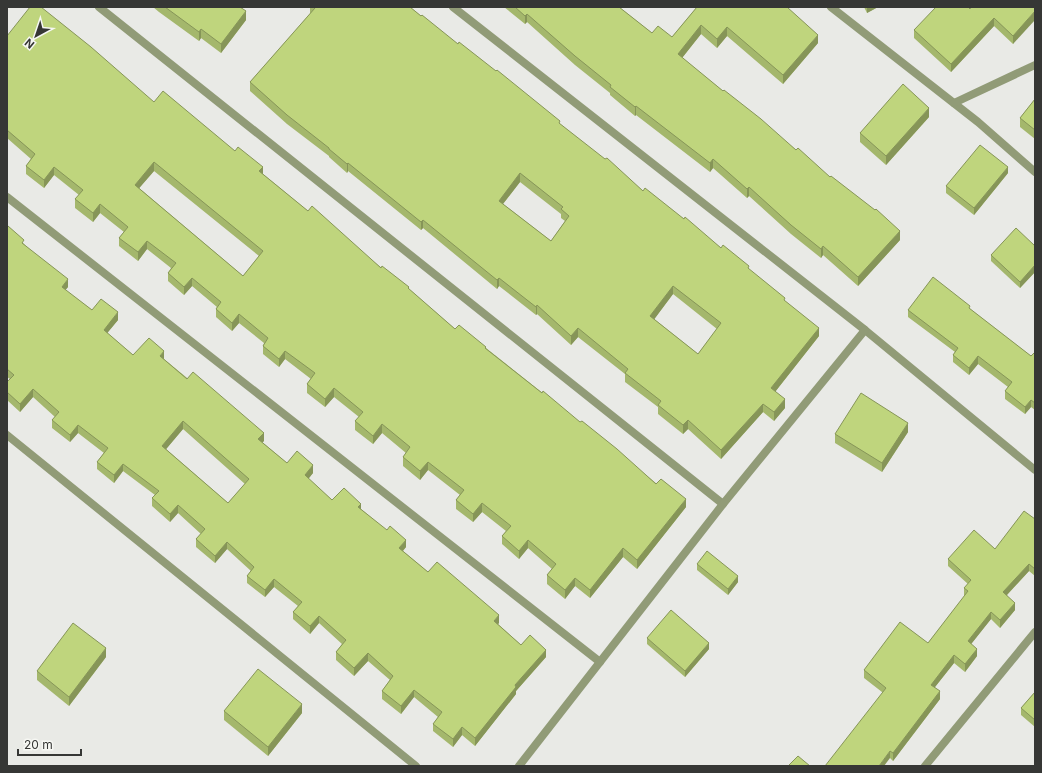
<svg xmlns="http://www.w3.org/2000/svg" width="1042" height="773" font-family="Inter,sans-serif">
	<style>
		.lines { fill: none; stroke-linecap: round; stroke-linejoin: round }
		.street { stroke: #919b77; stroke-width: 8 }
		.wall { fill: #a4b76c; fill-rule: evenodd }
		.shaded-wall { fill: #869558 }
		.building { fill: #bfd57d; stroke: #869558; fill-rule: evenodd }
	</style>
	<rect width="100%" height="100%" fill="#e9eae6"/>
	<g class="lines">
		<!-- street -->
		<g class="street">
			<path d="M99,7l624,497"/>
			<path d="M453,7l412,323 170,140"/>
			<path d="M831,7l147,115 57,50"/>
			<path d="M954,103l81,-38"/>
			<path d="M7,197l593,465"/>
			<path d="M7,435l409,331"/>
			<path d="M519,766l204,-262 142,-174"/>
			<path d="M925,766l110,-134"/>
		</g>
	</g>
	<!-- wall -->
	<g class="wall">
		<path d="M153,7h87l6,13 -25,33 -20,-15 -2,3 -40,-29z"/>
		<path d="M310,7h100l11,9 139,108 83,67 41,28 65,51 36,31 34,35 -44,56 10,16 -11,13 -11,-9 -42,47 -33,-30 -5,5 -25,-20v-7l-33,-25v-8l-47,-37 -7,8 -34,-31 -1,1 -37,-29 -2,3 -74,-61 -2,2 -73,-59 -1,2 -18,-16v-1l-42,-32 -37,-33v-9l60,-68zM520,182l41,32v4l4,3 -14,20 -48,-37zM673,294l44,35 -19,25 -44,-35z"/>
		<path d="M504,7h115l33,26 20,4 25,-30 121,36 -35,41 -56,-48 -10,12 -16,-14 -19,24 114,92 104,90 -42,46 -35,-31 -2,3 -30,-24 -42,-38 -2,2 -34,-30 -3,4 -74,-57 -1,1 -25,-21v-2l-35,-28 -48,-43 -2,2z"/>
		<path d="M864,7h14l-11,6z"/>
		<path d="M1035,7l-22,37 -19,-18 -43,46 -37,-34v-8l56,-21z"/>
		<path d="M7,36l147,66 109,72 45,37 101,78 46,40 31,19 200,159 -49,62 -14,-12 -33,41 -15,-12 -10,13 -18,-15v-9l5,-6 -24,-21 -9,11 -17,-15v-8l4,-5 -24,-19 -9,10 -17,-13v-9l4,-5 -32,-25 -8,10 -17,-14v-9l3,-4 -24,-20 -9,11 -18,-14v-9l4,-4 -25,-20 -9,10 -18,-14v-9l4,-5 -26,-20 -6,8 -16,-13v-8l1,-3 -25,-20 -7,8 -16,-14v-8l1,-2 -25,-21 -8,9 -16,-14v-8l3,-5 -24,-19 -9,12 -19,-15v-8l5,-6 -24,-19 -7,9 -18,-14v-9l4,-4 -25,-20 -10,13 -18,-14v-8l5,-7 -24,-21zM154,171l105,85 -16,20 -104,-88z"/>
		<path d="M1035,99v40l-15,-12v-9z"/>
		<path d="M929,117l-43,48 -26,-23v-9z"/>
		<path d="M1008,173l-34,42 -28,-22v-7z"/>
		<path d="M7,226l17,18 44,43 -3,3 27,20 26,10 -11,13 26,22 31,4 100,82 -2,1 25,21 26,10 -5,6 24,21 29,9 45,38 -3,4 25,21 71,51 -1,1 23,21 25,12 -30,34v3l-41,52 -13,-11 -9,12 -20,-16v-7l5,-7 -24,-20 -13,17 -19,-15v-8l8,-11 -22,-19 -14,15 -18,-16v-8l6,-8 -23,-21 -9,11 -17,-15v-7l5,-6 -24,-19 -9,10 -18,-14v-7l4,-5 -24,-22 -12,14 -19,-16v-8l5,-5 -23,-21 -8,9 -18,-16v-8l3,-3 -32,-24 -9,12 -17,-14v-7l7,-9 -26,-20 -8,9 -18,-14v-8l3,-3 -22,-20 -13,15 -13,-12v-18l3,-3 -3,-2zM183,429l62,55 -17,19 -62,-54z"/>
		<path d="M1035,246v26l-15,16 -29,-27v-6z"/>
		<path d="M970,309l61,47 4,-4v58l-4,-3 -6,7 -20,-15v-8l3,-4 -30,-23 -9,11 -16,-13v-7l2,-3 -47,-35v-7z"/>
		<path d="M908,432l-26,40 -47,-29v-9z"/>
		<path d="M1035,519v57l-6,-5 -22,24 8,15 -15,18 -9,-9 -20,25 6,12 -12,16 -11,-9 -19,24 5,12 -47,62 -3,-3 -8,-66 -18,-14v-8l64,-27 37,-47 -1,-1v-7l4,-4 -20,-18v-7l47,-10z"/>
		<path d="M697,564l41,18 -10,13 -31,-25z"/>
		<path d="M647,638l62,11 -24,28 -38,-33z"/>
		<path d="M106,657l-37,49 -32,-26v-9z"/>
		<path d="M1035,692v35l-14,-12v-7z"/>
		<path d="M224,711l78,2 -34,43 -44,-36z"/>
	</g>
	<!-- shaded-wall -->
	<g class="shaded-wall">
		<path d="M867,7h11l-11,6z"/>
		<path d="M246,11v9l-25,33v-9z"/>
		<path d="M1035,11v9l-22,24v-8z"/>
		<path d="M527,14v8l-2,2v-8z"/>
		<path d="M994,18v8l-43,46v-8z"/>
		<path d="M701,25v9l-23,29v-9z"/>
		<path d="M727,27v9l-10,12v-9z"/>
		<path d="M201,29v9l-2,3v-9z"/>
		<path d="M818,35v8l-35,41v-9z"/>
		<path d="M636,106v9l-1,1v-9z"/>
		<path d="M929,108v9l-43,48v-9z"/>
		<path d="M713,159v9l-3,4v-9z"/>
		<path d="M154,162v9l-19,22v-8z"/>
		<path d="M348,163v8l-1,2v-9z"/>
		<path d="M54,167v8l-10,13v-8z"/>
		<path d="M263,167v9l-4,-5z"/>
		<path d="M1008,167v6l-34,42v-7z"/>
		<path d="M520,173v9l-21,27v-8z"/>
		<path d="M749,187v9l-2,2v-9z"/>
		<path d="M100,204v9l-7,9v-9z"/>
		<path d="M423,220v8l-2,2v-8z"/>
		<path d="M900,231v9l-42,46v-9z"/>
		<path d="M147,241v8l-9,12v-9z"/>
		<path d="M823,246v9l-2,3v-9z"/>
		<path d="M1035,265v7l-15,16v-6z"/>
		<path d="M192,278v8l-8,9v-8z"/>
		<path d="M499,278v8l-2,3v-9z"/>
		<path d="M68,279v8l-6,7v-7z"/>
		<path d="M673,286v8l-23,31v-9z"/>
		<path d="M537,305v9l-1,1v-8z"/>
		<path d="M118,312v8l-14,17v-7z"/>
		<path d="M239,314v9l-7,8v-8z"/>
		<path d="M578,328v9l-7,8v-9z"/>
		<path d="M819,328v8l-48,61v-9z"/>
		<path d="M164,351v8l-4,5v-8z"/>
		<path d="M285,351v8l-6,8v-8z"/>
		<path d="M978,356v8l-9,11v-7z"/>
		<path d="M334,388v9l-9,10v-8z"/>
		<path d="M33,389v8l-13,15v-8z"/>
		<path d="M785,399v9l-11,13v-9z"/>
		<path d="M1031,400v7l-6,7v-7z"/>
		<path d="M763,404v8l-42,47v-9z"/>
		<path d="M688,420v9l-5,5v-9z"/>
		<path d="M183,421v8l-21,25v-8z"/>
		<path d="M908,423v9l-26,40v-9z"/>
		<path d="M382,424v9l-9,11v-8z"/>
		<path d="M78,425v8l-8,9v-7z"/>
		<path d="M264,433v8l-6,6v-8z"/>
		<path d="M428,462v8l-8,10v-9z"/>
		<path d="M123,464v7l-9,12v-8z"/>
		<path d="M313,465v8l-8,10v-8z"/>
		<path d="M686,499v8l-49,62v-9z"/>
		<path d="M482,503v9l-9,10v-8z"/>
		<path d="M361,504v7l-3,-4z"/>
		<path d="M178,505v8l-8,9v-8z"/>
		<path d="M406,540v7l-7,8v-7z"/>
		<path d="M528,540v8l-9,11v-8z"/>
		<path d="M227,542v7l-12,14v-7z"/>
		<path d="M623,548v9l-33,41v-8z"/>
		<path d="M1029,564v7l-26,28v-7z"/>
		<path d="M738,576v6l-10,13v-6z"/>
		<path d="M575,578v8l-10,13v-9z"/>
		<path d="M274,579v8l-9,10v-7z"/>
		<path d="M1015,603v7l-15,18v-8z"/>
		<path d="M991,612v7l-23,29v-7z"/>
		<path d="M499,615v8l-5,5v-7z"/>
		<path d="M319,616v7l-9,11v-8z"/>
		<path d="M709,643v6l-24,28v-6z"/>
		<path d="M106,648v9l-37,49v-9z"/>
		<path d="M977,649v7l-12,16v-8z"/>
		<path d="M546,650v7l-30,34v3l-41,52v-8l40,-53z"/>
		<path d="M368,653v8l-14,15v-8z"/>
		<path d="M954,655v8l-23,29v-7z"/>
		<path d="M414,690v7l-13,17v-8z"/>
		<path d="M940,691v8l-47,62v-8z"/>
		<path d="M302,704v9l-34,43v-9z"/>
		<path d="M462,727v8l-9,12v-8z"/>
		<path d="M890,751v7l-6,8h-5z"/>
	</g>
	<!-- building -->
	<g class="building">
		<path d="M30,7h11l50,40 63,55 9,-11 72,60 3,-4 25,20 -4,4 49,40 4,-5 69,62 1,-2 27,21 -1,1 47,41 4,-4 27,22 -1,1 57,45 1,-2 37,31 2,-1 35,28 39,35 5,-5 25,20 -49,61 -14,-12 -33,42 -15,-12 -10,12 -18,-15 9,-11 -28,-24 -9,11 -17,-15 9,-10 -29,-23 -9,11 -17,-14 8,-10 -36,-28 -8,9 -17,-14 7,-10 -28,-23 -9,12 -18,-15 8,-9 -29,-24 -9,11 -18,-15 8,-11 -30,-22 -6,8 -16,-13 5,-8 -29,-24 -7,9 -16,-14 5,-7 -29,-24 -8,9 -16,-14 8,-10 -29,-22 -9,11 -19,-14 9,-11 -28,-23 -7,9 -18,-14 8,-9 -29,-23 -10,13 -18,-14 9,-12 -28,-24v-94zM154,162l109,89 -20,25 -108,-91z"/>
		<path d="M165,7h75l6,4 -25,33 -20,-15 -2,3z"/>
		<path d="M313,7h97l11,9 1,-1 36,29 1,-2 37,29 1,-1 63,51 -1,2 46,36 2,-1 36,33 2,-3 39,31 1,-2 36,31 2,-3 26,21 -1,2 37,30 -1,2 35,28 -48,60 14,11 -11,13 -11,-8 -42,46 -33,-30 -5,5 -25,-20 3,-4 -36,-28 3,-4 -50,-41 -7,8 -34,-31 -1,2 -37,-29 -2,2 -74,-60 -2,2 -73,-59 -1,1 -18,-15v-1l-42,-33 -37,-33 65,-74zM520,173l43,34 -2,2 8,7 -18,25 -52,-40zM673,286l48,37 -23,31 -48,-38z"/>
		<path d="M515,7h104l33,26 6,-7 14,11 25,-30h90l31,28 -35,40 -56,-48 -10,12 -16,-14 -23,29 45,37 1,-1 37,29 35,31 2,-2 32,29 1,-1 44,34 1,-1 24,22 -42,46 -35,-31 -2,3 -30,-24 -42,-38 -2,2 -34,-30 -3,4 -74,-57 -1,1 -25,-20 1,-2 -36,-29 -48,-42 -2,2z"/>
		<path d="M936,7h32l2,2 1,-2h64v4l-22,25 -19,-18 -43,46 -37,-34z"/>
		<path d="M903,84l26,24 -43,48 -26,-23z"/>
		<path d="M1035,99v31l-15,-12z"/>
		<path d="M980,145l28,22 -34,41 -28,-22z"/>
		<path d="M7,226h1l16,14 -2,3 46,36 -6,8 30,23 9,-11 17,13 -14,18 29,25 16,-17 15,13 -4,5 27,23 6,-7 71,61 -6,6 29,24 10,-12 16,14 -8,10 27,25 12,-12 17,16 -3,3 29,23 3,-4 16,14 -7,8 29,24 9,-10 62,53 -5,6 27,24 9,-10 16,15 -31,35 1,2 -41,51 -13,-11 -9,12 -20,-15 9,-12 -28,-22 -13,16 -19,-15 11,-15 -25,-23 -14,15 -18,-16 10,-12 -27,-24 -9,10 -17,-14 9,-10 -28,-23 -9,11 -18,-14 7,-9 -27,-25 -12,14 -19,-17 9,-10 -27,-24 -8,9 -18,-16 7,-7 -36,-27 -9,11 -17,-13 11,-14 -30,-23 -8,10 -18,-15 7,-8 -26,-23 -13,15 -13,-12v-10l7,-7 -7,-6zM183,421l66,58 -21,24 -66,-57z"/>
		<path d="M1016,228l19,18v19l-15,17 -29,-27z"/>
		<path d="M933,277l37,29 -1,2 62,48 4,-4v51l-4,-3 -6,7 -20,-16 7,-9 -34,-26 -9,12 -16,-13 5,-7 -50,-38z"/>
		<path d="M861,393l47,30 -26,40 -47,-29z"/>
		<path d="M1024,511l11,8v50l-6,-5 -26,28 12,11 -15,17 -9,-8 -23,29 9,8 -12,15 -11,-9 -23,30 9,6 -47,62 -3,-2 -11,15h-54l61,-78 -22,-18 36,-48 28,21 40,-52 -4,-3 7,-8 -23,-21 26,-29 21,19z"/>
		<path d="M707,551l31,25 -10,13 -31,-25z"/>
		<path d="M671,610l38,33 -24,28 -38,-33z"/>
		<path d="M73,623l33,25 -37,49 -32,-26z"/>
		<path d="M258,669l44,35 -34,43 -44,-36z"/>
		<path d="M1035,692v28l-14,-12z"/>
		<path d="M798,756l12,10h-22z"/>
	</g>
	<!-- border -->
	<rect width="1042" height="773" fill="none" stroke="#363735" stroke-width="16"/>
	<!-- north arrow -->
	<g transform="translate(36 36) rotate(220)" stroke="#f6f7f3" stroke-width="3" paint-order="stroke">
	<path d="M0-3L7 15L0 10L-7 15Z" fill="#363735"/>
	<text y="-6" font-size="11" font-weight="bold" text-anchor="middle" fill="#363735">N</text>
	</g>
	<!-- scale -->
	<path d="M18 749v6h63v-6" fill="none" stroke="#363735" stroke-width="2"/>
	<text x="24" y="749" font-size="12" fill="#363735" stroke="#f6f7f3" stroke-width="3" paint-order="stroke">20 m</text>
</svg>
